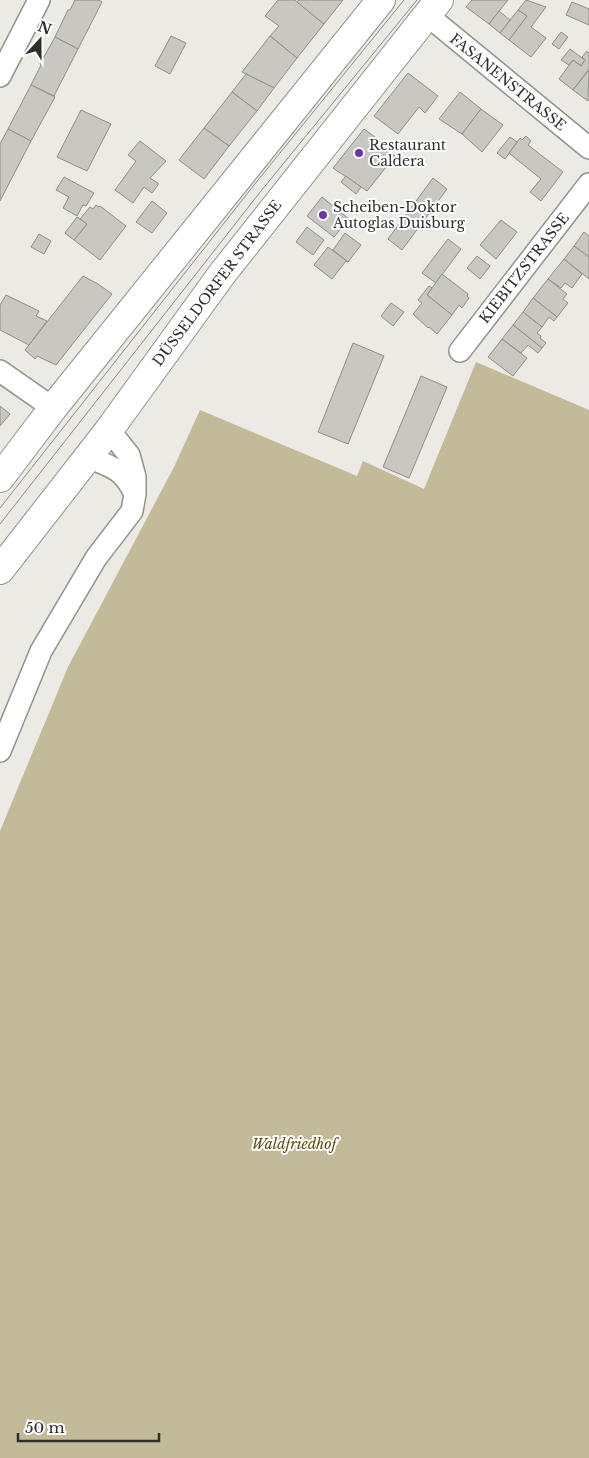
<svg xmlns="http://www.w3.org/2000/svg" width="589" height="1458" font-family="'Libre Baskerville',serif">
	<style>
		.green { fill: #c3ba9a }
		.building { fill: #c9c7c2; stroke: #908e89 }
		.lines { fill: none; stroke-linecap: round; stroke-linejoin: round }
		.minor-casing { stroke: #92918b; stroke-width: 24 }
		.major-casing { stroke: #92918b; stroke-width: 30 }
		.minor { stroke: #fff; stroke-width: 21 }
		.major { stroke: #fff; stroke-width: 28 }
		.tram { stroke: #8e8d89; stroke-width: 1 }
		.poi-dot { fill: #6f31a6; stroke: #fff; stroke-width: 2 }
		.labels { text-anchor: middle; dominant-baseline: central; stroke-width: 4; stroke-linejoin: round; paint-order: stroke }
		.street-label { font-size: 14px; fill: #2e2e2c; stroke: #fff }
		.poi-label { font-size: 14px; fill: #2e2e2c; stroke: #fff; text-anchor: start }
		.park-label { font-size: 14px; font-style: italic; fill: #594a05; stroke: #fff }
	</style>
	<rect width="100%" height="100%" fill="#eceae4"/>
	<!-- green -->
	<path class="green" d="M476,362l113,48v1048h-589v-627l68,-164 106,-200 26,-57 157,66 6,-15 61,28z"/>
	<!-- building -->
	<g class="building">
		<path d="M75,0h24l3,2 -24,47 -23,-12 13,-27h2z"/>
		<path d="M278,0h17l29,24 -27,34 -27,-22 9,-10 -14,-10z"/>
		<path d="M299,0h44l-19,24 -27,-22z"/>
		<path d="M472,0h36l-19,24 -23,-17z"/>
		<path d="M526,0l20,7 -15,20 15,11 -15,19 -22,-17 18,-24 -9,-6z"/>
		<path d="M572,2l17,7v16l-23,-10z"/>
		<path d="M518,10l9,6 -18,24 -9,-7z"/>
		<path d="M499,11l11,9 -10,13 -11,-9z"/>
		<path d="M561,32l7,5 -9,12 -7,-5z"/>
		<path d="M171,36l15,7 -16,31 -15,-8z"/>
		<path d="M270,36l27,22 -23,30 -32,-16z"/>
		<path d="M55,37l23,12 -24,47 -23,-11 10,-20 -1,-1z"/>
		<path d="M570,49l15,11 -4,6 -8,-6 -4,5 -8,-5z"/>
		<path d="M587,51l2,2v16l-16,21 -14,-11 14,-19 8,6 4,-6 -3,-3z"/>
		<path d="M588,71l1,1 -1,29 -15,-11z"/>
		<path d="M408,73l30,23 -13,17 -6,-6 -21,27 -24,-18z"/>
		<path d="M246,74l28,14 -17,23 -25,-19z"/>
		<path d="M31,85l24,12 -24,44 -23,-12z"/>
		<path d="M232,92l25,19 -28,35 -25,-18z"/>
		<path d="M460,92l21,17 -19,25 -23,-15z"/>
		<path d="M481,109l22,16 -21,27 -20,-18z"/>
		<path d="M81,110l30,14 -24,47 -30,-14z"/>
		<path d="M204,128l25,18 -25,33 -25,-19z"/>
		<path d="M8,129l23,12 -31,60v-57z"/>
		<path d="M364,129l11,8 -2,2 22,17 -28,35 -34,-23z"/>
		<path d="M526,136l5,5 -3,4 35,27 -22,29 -11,-9 11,-13 -32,-26 11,-15 2,2z"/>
		<path d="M510,137l7,5 -12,17 -8,-6z"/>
		<path d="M140,141l26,20 -16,17 8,5v2l-6,8 -8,-6 -11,16 -18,-13 21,-29 -8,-6z"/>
		<path d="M346,176l15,11 -5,7 -15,-12z"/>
		<path d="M64,177l30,16 -8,13 -3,-1 -6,11 -14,-8 6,-11 -13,-7z"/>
		<path d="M433,178l14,11 -45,61 -14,-11z"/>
		<path d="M322,197l27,22 -15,18 -27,-21z"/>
		<path d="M152,201l15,12 -15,20 -16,-11z"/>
		<path d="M96,205l3,2 1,-1 26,20 -26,34 -26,-20 13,-16 -7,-5 10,-12 3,2z"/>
		<path d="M77,217l10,7 -13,16 -9,-7z"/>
		<path d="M501,220l16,12 -21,27 -16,-14z"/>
		<path d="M307,227l17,13 -11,15 -17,-13z"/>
		<path d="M584,232l5,4v21l-15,-11z"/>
		<path d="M345,233l16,12 -13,17 -15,-12z"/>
		<path d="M39,234l12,7 -7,13 -13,-7z"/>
		<path d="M448,239l13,10 -25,34 -14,-10z"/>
		<path d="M574,246l15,11v22l-25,-20z"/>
		<path d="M328,247l20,15 -2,-1 -14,18 -18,-14z"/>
		<path d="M477,256l13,10 -10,13 -13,-11z"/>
		<path d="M564,259l18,15 -10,14 -7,-5 -4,5 -13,-9z"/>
		<path d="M442,274l26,20 -1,2 2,2 -7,10 -3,-3 -7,10 -25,-20z"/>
		<path d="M83,276l15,8 14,10 -56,71 -19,-9 -2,3 -10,-9z"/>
		<path d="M548,279l19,15 -4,5 5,4 -11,14 -24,-19z"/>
		<path d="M429,286l3,2 -5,7 25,20 -15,19 -8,-7 -1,1 -15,-14 9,-11 -4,-3z"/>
		<path d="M6,295l33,16 -3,5 11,5 -18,24 -29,-15v-25z"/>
		<path d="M533,298l24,19 -3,4 -5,-4 -7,10 -19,-15z"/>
		<path d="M391,303l13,9 -11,14 -12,-10z"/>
		<path d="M523,312l19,15 -5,6 4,3 -1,2 6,5 -4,5 -29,-23z"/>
		<path d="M513,325l29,23 -4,5 -10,-8 -7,8 -19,-14z"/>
		<path d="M502,339l25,19 -14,18 -25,-19z"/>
		<path d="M353,343l31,13 -36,88 -30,-12z"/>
		<path d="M421,376l26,11 -38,91 -26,-11z"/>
		<path d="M0,406l10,8 -10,12z"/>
	</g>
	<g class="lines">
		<!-- minor casing -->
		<g class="minor-casing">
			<g id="minor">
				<path d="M427,15l162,133"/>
				<path d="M0,76l39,-76"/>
				<path d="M460,351l129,-167"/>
				<path d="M0,371l53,37"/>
				<path d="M88,457c23,10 34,11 46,35"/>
				<path d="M0,751l41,-100 55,-93 36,-47 3,-17v-17l-6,-22 -20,-25"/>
			</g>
		</g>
		<!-- major casing -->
		<g class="major-casing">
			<g id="major">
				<path d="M0,478l53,-70 328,-408"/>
				<path d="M0,570l109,-140 113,-156 217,-274"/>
			</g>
		</g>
		<!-- minor -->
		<use href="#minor" class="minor"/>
		<!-- major -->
		<use href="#major" class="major"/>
		<!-- tram -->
		<g class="tram">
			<path d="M0,508l254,-323 150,-185"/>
			<path d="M0,524l261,-333 156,-191"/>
		</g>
	</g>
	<!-- markers -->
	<g class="poi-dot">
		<circle cx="359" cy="153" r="5"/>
		<circle cx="323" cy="215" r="5"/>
	</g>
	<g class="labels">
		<!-- street labels -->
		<g class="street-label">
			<text transform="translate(508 82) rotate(39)">FASANENSTRASSE</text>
			<text transform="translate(524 268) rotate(-52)">KIEBITZSTRASSE</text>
			<text transform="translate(217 283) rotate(-53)">DÜSSELDORFER STRASSE</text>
		</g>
		<!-- poi labels -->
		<g class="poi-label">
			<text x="369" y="145">Restaurant<tspan x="369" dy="16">Caldera</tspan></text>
			<text x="333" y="207">Scheiben-Doktor<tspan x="333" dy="16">Autoglas Duisburg</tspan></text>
		</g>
		<!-- park labels -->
		<g class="park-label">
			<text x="294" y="1144">Waldfriedhof</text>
		</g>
	</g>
	<!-- north arrow -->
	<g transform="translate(40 40) rotate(21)" stroke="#ffffff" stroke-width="4" paint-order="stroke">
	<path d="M0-4L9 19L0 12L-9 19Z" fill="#2e2e2c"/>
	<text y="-8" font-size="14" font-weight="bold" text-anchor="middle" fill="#2e2e2c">N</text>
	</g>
	<!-- scale -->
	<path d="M18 1433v8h141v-8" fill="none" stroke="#2e2e2c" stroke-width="2.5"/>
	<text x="25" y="1433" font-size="15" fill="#2e2e2c" stroke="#ffffff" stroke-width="4" paint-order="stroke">50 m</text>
</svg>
